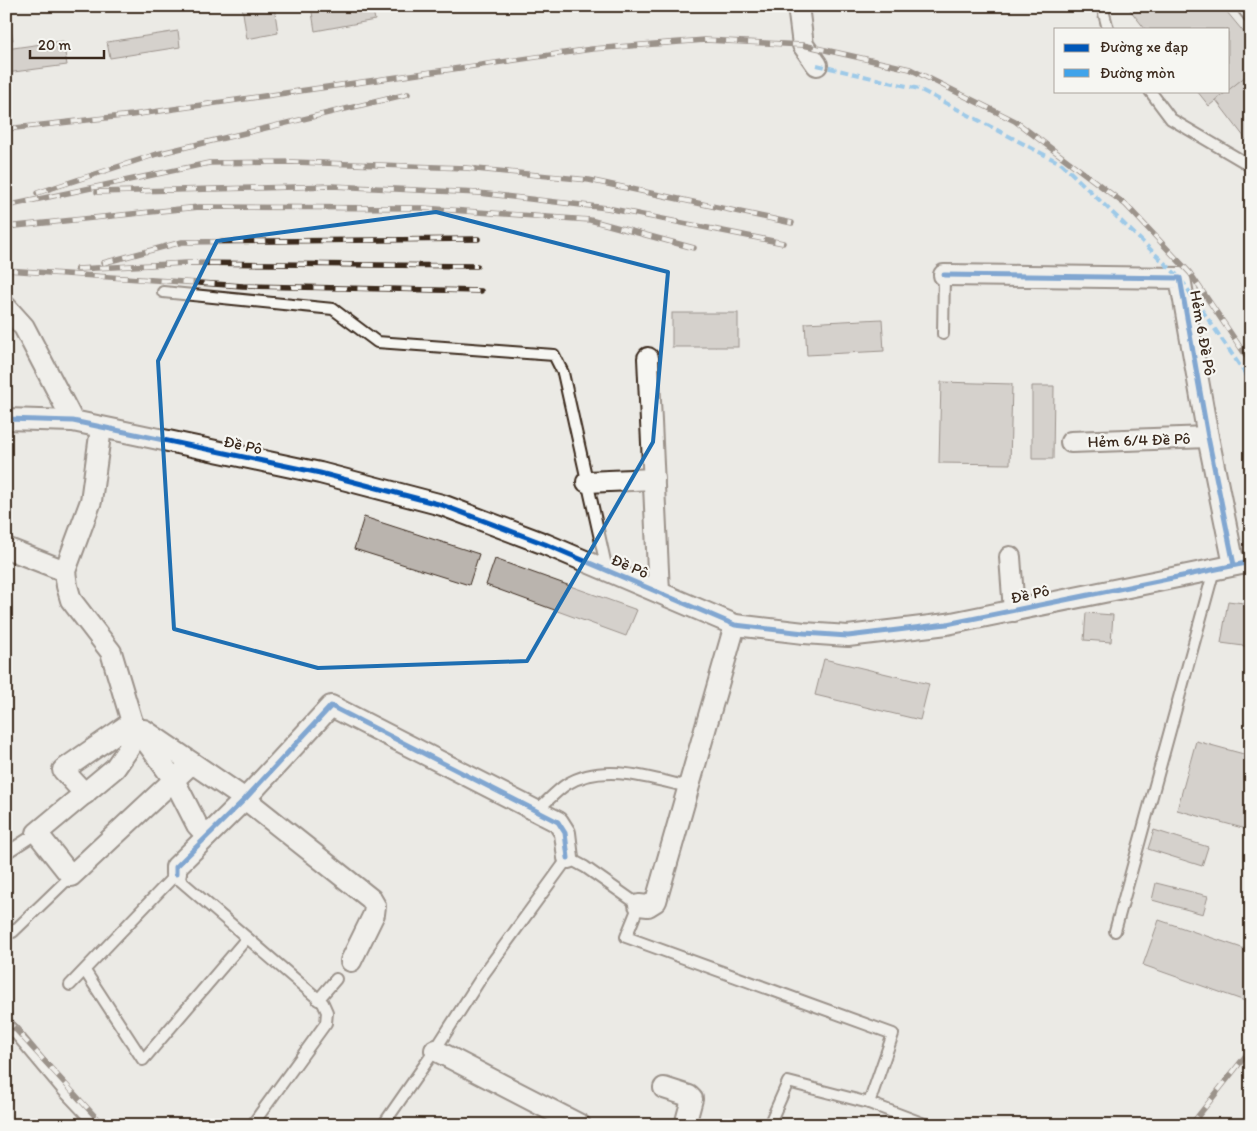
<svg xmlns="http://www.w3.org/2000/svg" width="1257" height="1131" font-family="Itim,sans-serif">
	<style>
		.building { fill: #bab4ae; stroke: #3b2a1e }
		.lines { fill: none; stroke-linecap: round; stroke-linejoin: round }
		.service-casing { stroke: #3b2a1e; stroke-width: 14 }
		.minor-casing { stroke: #3b2a1e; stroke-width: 24 }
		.service { stroke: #f6f6f2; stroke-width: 10 }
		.minor { stroke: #f6f6f2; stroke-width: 20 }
		.rail-casing { stroke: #3b2a1e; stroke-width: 5.5 }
		.rail { stroke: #f6f6f2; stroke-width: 4; stroke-dasharray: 11; stroke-linecap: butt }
		.quiet { stroke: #3fa3ea; stroke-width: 4; stroke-dasharray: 8 4; stroke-linecap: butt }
		.cycleway-casing { stroke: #f6f6f2; stroke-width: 8 }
		.cycleway { stroke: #0057b8; stroke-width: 5 }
		.marked { fill: none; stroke: #1f6fb2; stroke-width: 4; stroke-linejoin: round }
		.labels { text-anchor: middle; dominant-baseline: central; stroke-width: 4.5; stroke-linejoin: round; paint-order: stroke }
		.street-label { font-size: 16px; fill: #3b2a1e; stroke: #f6f6f2 }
	</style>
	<rect width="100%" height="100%" fill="#ebeae5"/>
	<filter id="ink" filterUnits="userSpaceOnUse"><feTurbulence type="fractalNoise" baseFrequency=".02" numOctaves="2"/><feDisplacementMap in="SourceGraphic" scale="10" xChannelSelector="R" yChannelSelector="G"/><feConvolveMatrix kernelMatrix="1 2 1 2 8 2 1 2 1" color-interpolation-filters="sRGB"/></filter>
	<g filter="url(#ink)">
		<!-- building -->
		<g class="building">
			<path d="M6,6l7,34 -7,1z"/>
			<path d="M242,6h32l4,27 -31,6z"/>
			<path d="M311,6h61l3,14 -60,11z"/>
			<path d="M1127,6h95l29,35v31l-23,19v-62h-83z"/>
			<path d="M178,31l2,16 -70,11 -3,-16z"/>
			<path d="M63,41l4,24 -61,8v-24z"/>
			<path d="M1251,72v74l-35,-46z"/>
			<path d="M1197,91h30l-18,15z"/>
			<rect x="672" y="313" width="66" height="34"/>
			<path d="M882,319l2,32 -77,4 -2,-32z"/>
			<path d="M941,382l71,2 -2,80 -71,-1z"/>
			<path d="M1032,386h22l-1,73h-21z"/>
			<path d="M364,517l115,37 -10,31 -115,-36z"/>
			<path d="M495,559l142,51 -11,26 -140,-51z"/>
			<path d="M1228,601l23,3v43l-30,-4z"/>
			<path d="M1086,613l27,2 -2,27 -27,-2z"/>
			<path d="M824,659l105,25 -9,36 -105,-25z"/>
			<path d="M1196,741l55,15v57l-5,16 -69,-19z"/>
			<path d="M1154,830l54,17 -6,19 -54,-17z"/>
			<path d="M1156,883l52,13 -5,18 -51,-14z"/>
			<path d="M1159,920l92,31v35l-6,15 -102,-36z"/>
		</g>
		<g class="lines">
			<!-- service casing -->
			<g class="service-casing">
				<g id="service">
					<path d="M1102,6l6,23"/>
					<path d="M1241,6l10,13"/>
					<path d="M1150,91l21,28 80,47"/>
					<path d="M163,292l170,17 44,33 177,13 9,18 44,197"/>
					<path d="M943,334l1,-59"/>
					<path d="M537,810c10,-8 19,-19 30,-26 36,-22 83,-6 121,3"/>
					<path d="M6,853l31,-20"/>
					<path d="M1115,931l99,-361"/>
					<path d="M13,932l58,-56"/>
					<path d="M85,971l58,89 104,-122"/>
					<path d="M70,985l106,-111 5,7 142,122 4,9 -1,11 -74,102"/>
					<path d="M318,1000l18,-21"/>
					<path d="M6,1022l57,68 33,35"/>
					<path d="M383,1125l52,-75 48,-75 85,-117 17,9 54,38 -13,32 267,97 -24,69 58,22"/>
					<path d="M769,1125l19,-43 81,21"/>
				</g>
			</g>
			<!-- minor casing -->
			<g class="minor-casing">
				<g id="minor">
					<path d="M798,6l5,39 14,20"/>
					<path d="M944,275l236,3 28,159 26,128"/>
					<path d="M6,307l18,20 49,94"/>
					<path d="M648,358l11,234"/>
					<path d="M6,419l67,2 247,52 122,32 103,39 190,81 69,8 44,3 99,-12 304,-62"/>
					<path d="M101,428l-10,73 -26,70 2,15 4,14 40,52 21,70 42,58 23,45 10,11"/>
					<path d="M1071,442l137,-5"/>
					<path d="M587,482l67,-3"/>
					<path d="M6,548l59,23"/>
					<path d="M1010,557l4,54"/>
					<path d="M132,722l-3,26 -14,20 -78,65 34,43 121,-113"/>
					<path d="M144,730l101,69 126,100 4,7 -1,8 -23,47"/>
					<path d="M85,794l-22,-24 69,-48"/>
					<path d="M176,874v-7l69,-68 86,-93 227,116 7,11 3,25"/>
					<path d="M639,905l9,1 8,-5 79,-276"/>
					<path d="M435,1050l145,75"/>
					<path d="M664,1088l25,8 3,3 -7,26"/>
				</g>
			</g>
			<!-- service -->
			<use href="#service" class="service"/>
			<!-- minor -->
			<use href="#minor" class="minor"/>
			<!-- rail casing -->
			<g class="rail-casing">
				<g id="rail">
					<path d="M6,129l126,-14 460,-66 113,-9 98,5 107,24 105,52 111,84 64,68 61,90"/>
					<path d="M97,192l235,-6 147,7 128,15 176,35"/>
					<path d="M37,193l120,-39 251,-60"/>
					<path d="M6,206l203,-43 84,-1 173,6 123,12 203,43"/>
					<path d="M6,227l193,-20 224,1 167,12 104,28"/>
					<path d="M103,263l79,-21 296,-3"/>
					<path d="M77,269l110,-6 290,3"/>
					<path d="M6,270l237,16 238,5"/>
					<path d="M6,1019l97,106"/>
					<path d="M1191,1125l60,-76"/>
				</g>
			</g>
			<!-- rail -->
			<use href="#rail" class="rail"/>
			<!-- quiet -->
			<path class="quiet" d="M817,65l102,24 143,75 118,114 71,104"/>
			<!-- cycleway casing -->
			<g class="cycleway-casing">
				<g id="cycleway">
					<path d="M944,275l236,3 28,159 26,128"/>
					<path d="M6,419l67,2 247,52 122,32 103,39 190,81 69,8 44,3 99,-12 304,-62"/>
					<path d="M176,874v-7l69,-68 86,-93 227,116 7,11 3,25"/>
				</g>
			</g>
			<!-- cycleway -->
			<use href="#cycleway" class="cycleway"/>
		</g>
	</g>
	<!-- marked area -->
	<path d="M0 0H1257V1131H0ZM436,212l232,60 -15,170 -126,219 -209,7 -144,-39 -16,-268 59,-120z" fill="#ebeae5" fill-opacity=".55" fill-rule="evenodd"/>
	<path class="marked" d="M436,212l232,60 -15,170 -126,219 -209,7 -144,-39 -16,-268 59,-120z"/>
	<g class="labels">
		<!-- street labels -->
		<g class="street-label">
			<text transform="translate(1203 333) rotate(80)">Hẻm 6 Đề Pô</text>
			<text transform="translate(1139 440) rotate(-2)">Hẻm 6/4 Đề Pô</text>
			<text transform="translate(243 445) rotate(12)">Đề Pô</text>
			<text transform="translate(630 566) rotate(23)">Đề Pô</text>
			<text transform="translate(1030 594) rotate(-12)">Đề Pô</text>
		</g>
	</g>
	<!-- margin -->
	<rect width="1257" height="1131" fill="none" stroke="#f6f6f2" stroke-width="25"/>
	<rect x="12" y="12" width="1232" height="1106" fill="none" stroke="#3b2a1e" stroke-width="2" filter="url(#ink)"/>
	<!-- legend -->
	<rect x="1054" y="28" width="175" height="65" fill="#f6f6f2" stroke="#aba49d"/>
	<rect x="1064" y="44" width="25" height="8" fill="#0057b8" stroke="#aba49d"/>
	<text x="1100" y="52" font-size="15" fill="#3b2a1e">Đường xe đạp</text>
	<rect x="1064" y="69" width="25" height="8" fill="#3fa3ea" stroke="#aba49d"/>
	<text x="1100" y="78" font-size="15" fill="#3b2a1e">Đường mòn</text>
	<!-- scale -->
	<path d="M30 50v8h74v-8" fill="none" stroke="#3b2a1e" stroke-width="2.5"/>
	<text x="38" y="50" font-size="15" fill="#3b2a1e" stroke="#f6f6f2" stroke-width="4" paint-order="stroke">20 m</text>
</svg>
